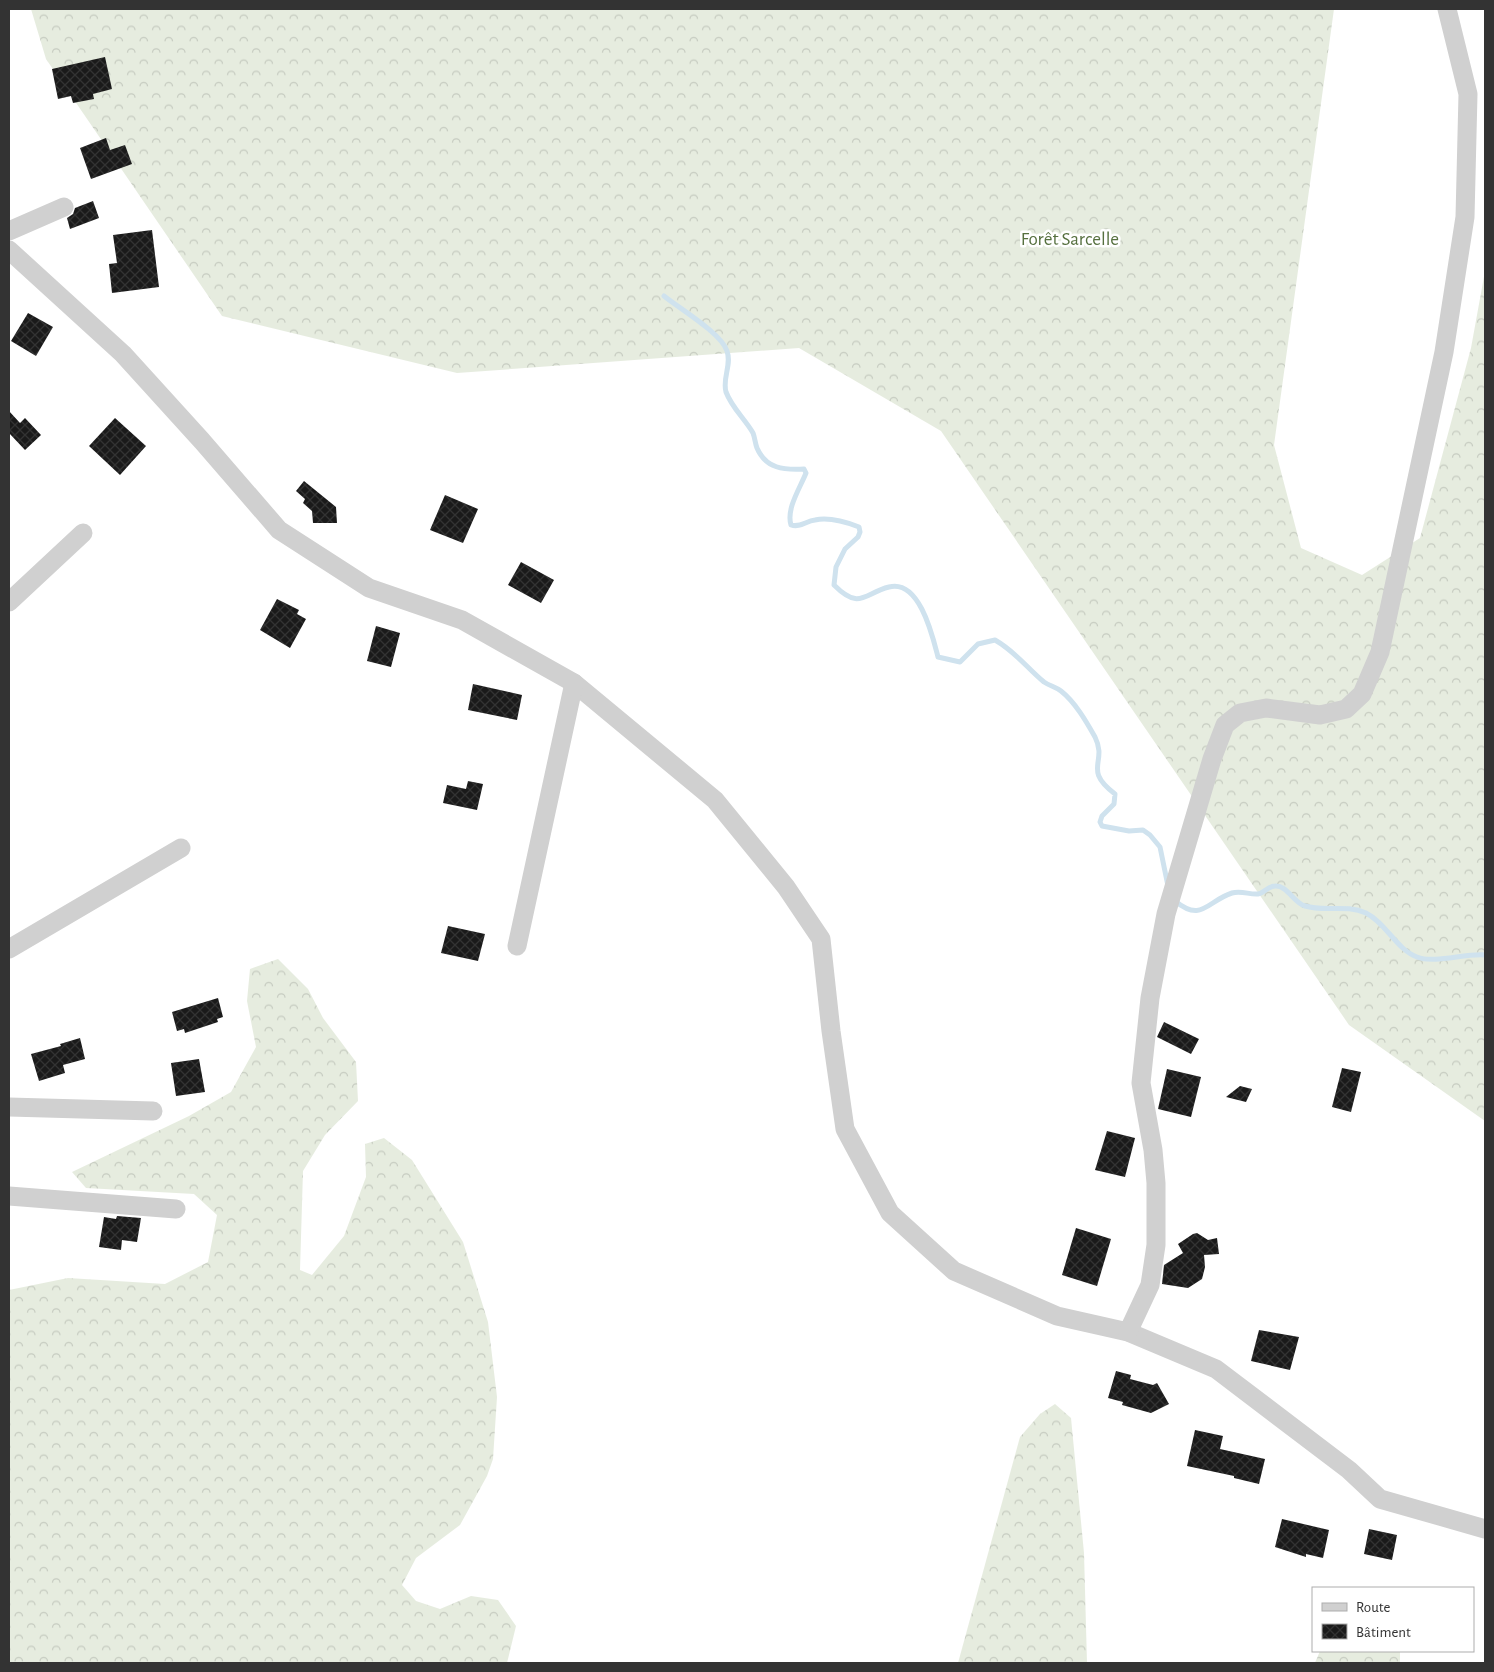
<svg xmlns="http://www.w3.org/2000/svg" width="1494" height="1672" font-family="'Alegreya Sans',sans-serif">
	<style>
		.forest { fill: url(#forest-crowns) }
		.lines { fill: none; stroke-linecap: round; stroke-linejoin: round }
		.stream { stroke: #cfe2ee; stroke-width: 5 }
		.building { fill: url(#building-cross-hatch) }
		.minor { stroke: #d0d0d0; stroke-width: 19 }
		.labels { text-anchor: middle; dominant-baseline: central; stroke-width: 5; stroke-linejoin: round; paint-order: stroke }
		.park-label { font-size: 19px; fill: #56703f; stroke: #fff }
	</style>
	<defs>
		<pattern id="forest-crowns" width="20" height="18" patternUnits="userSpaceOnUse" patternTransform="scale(1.25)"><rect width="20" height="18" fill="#e6ecdf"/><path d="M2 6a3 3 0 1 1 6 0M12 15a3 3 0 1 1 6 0" fill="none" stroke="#c6cbc0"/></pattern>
		<pattern id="building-cross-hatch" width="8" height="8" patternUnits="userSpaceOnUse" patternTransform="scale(1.25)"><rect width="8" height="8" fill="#1a1a1a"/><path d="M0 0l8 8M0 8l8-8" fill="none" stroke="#333"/></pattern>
	</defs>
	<rect width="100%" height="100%" fill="#fff"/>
	<!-- forest -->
	<g class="forest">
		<path d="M31,9h1303l-60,436 27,103 61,27 58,-37 51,-190 14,-77v850l-136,-96 -408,-594 -142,-83 -342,25 -235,-57 -176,-257z"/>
		<path d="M278,959l30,30 15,29 33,44 2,39 -33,34 -22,36 -3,99 12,5 32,-39 22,-59 -1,-33 19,-6 28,22 51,82 25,80 9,75 -4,62 -6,17 -27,49 -44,33 -14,27 14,16 24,8 31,-13 27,4 18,26 -9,37h-498v-373l59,-12 97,6 43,-22 9,-47 -23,-21 -108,-6 -14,-16 117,-56 42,-24 25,-45 -9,-46 3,-32z"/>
		<path d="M1055,1404l16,14 13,135 3,110h-129l62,-226 20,-23z"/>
		<path d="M1320,1651h80v12h-85z"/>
	</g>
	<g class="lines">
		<!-- stream -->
		<g class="stream">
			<path d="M664,296c16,13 57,37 63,55 5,14 -5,27 -1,41 6,16 19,27 27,41 2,5 2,10 4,15 9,21 27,22 47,21l2,4c-6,15 -20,36 -15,52 9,3 15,-4 24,-5 14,-3 31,2 44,7l1,5 -2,5 -13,12 -9,18 -2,18c26,26 30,8 55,2 31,-8 44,51 49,70l22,5 18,-18 17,-4c21,12 32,28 49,42 6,4 12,5 17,9 14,11 25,30 34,46 13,26 -13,32 20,57l-1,10 -12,12 -2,6 2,4 27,5 14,-1 7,5 10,12 8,39"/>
			<path d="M1175,901c27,22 32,0 57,-8 9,-3 18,2 26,1 6,-1 10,-8 17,-8 12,-1 19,17 30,20 20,6 41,-2 61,7 20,10 31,37 51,44 18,7 48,-4 68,-2"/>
		</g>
	</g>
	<!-- building -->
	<g class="building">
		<path d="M105,57l7,32 -19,5 1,5 -21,4 -2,-7 -13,3 -6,-30z"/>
		<path d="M106,138l4,12 15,-5 7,19 -41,15 -11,-31z"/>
		<path d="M93,201l6,17 -29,11 -3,-11 6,-4 2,-6z"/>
		<path d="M152,230l7,57 -47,6 -3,-29 8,-1 -4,-28z"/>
		<path d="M28,313l25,14 -17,29 -25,-15z"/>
		<path d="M9,411l11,12 5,-5 16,17 -16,15 -16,-17z"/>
		<path d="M115,418l31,28 -26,29 -31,-29z"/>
		<path d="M304,481l32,26 1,16h-24l-1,-12 -9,-8 2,-4 -9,-8z"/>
		<path d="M445,495l33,14 -15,34 -33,-13z"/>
		<path d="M521,562l33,18 -13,23 -33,-18z"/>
		<path d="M277,599l22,11 -2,4 9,5 -16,29 -30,-18z"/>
		<path d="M376,626l24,7 -9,34 -24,-6z"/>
		<path d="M473,684l49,11 -5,25 -49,-10z"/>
		<path d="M468,781l15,3 -6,26 -34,-7 4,-18 19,4z"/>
		<path d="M448,926l37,8 -7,27 -37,-8z"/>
		<path d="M218,998l5,19 -6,2 1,3 -33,11 -1,-4 -7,2 -5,-19z"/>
		<path d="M1164,1022l35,17 -8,15 -34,-17z"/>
		<path d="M80,1038l5,21 -22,6 2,8 -26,8 -8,-27 30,-8 -1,-2z"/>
		<path d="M199,1059l6,33 -29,4 -5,-33z"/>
		<path d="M1342,1068l19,4 -10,40 -19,-5z"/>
		<path d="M1167,1069l34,8 -10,40 -33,-8z"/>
		<path d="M1240,1086l12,3 -6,13 -20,-5z"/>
		<path d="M1107,1131l28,7 -10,39 -30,-7z"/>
		<path d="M117,1216l24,2 -4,24 -15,-2 -1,10 -22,-3 5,-30 12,2z"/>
		<path d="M1076,1228l35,11 -14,47 -35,-11z"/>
		<path d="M1197,1233l11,7 9,-2 2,16 -15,1 1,12 -3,12 -14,9 -26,-4 2,-19 19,-12 -5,-9 15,-10z"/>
		<path d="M1259,1330l40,7 -9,33 -39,-9z"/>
		<path d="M1116,1371l15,4 -1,4 23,6 4,-2 12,21 -18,9 -29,-8 1,-3 -15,-4z"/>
		<path d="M1195,1430l28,6 -3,13 45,10 -6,25 -25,-6v-2l-47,-10z"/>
		<path d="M1282,1519l47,11 -6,28 -17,-4v3l-31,-10z"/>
		<path d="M1369,1529l28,6 -5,25 -28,-6z"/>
	</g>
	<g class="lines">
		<!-- minor -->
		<g class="minor">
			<path d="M9,231l55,-24"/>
			<path d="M9,250l114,104 79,87 77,89 90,58 93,32 112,63 141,117 71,87 35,52 10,92 14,98 45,84 64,58 103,45 71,16 88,37 133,101 31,29 105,30"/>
			<path d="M9,602l74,-69"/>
			<path d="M517,946l57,-263"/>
			<path d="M9,949l172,-101"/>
			<path d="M9,1107l144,4"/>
			<path d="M9,1196l167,13"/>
			<path d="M1128,1332l22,-47 6,-40v-62l-3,-33 -12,-67 9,-85 16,-84 46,-155 13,-34 15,-12 26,-5 54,7 26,-6 16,-15 18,-42 64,-300 21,-135 3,-123 -21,-85"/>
		</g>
	</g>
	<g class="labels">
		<!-- park labels -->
		<g class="park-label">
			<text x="1070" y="239">Forêt Sarcelle</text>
		</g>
	</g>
	<!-- border -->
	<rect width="1494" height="1672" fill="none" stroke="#333333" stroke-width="20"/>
	<!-- legend -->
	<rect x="1312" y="1587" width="162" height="65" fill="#ffffff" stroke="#adadad"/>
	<rect x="1322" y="1603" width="25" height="8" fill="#d0d0d0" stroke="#adadad"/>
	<text x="1356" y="1612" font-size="15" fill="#333333">Route</text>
	<rect x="1322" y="1624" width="25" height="15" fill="url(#building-cross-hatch)" stroke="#adadad"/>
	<text x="1356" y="1637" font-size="15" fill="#333333">Bâtiment</text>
</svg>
